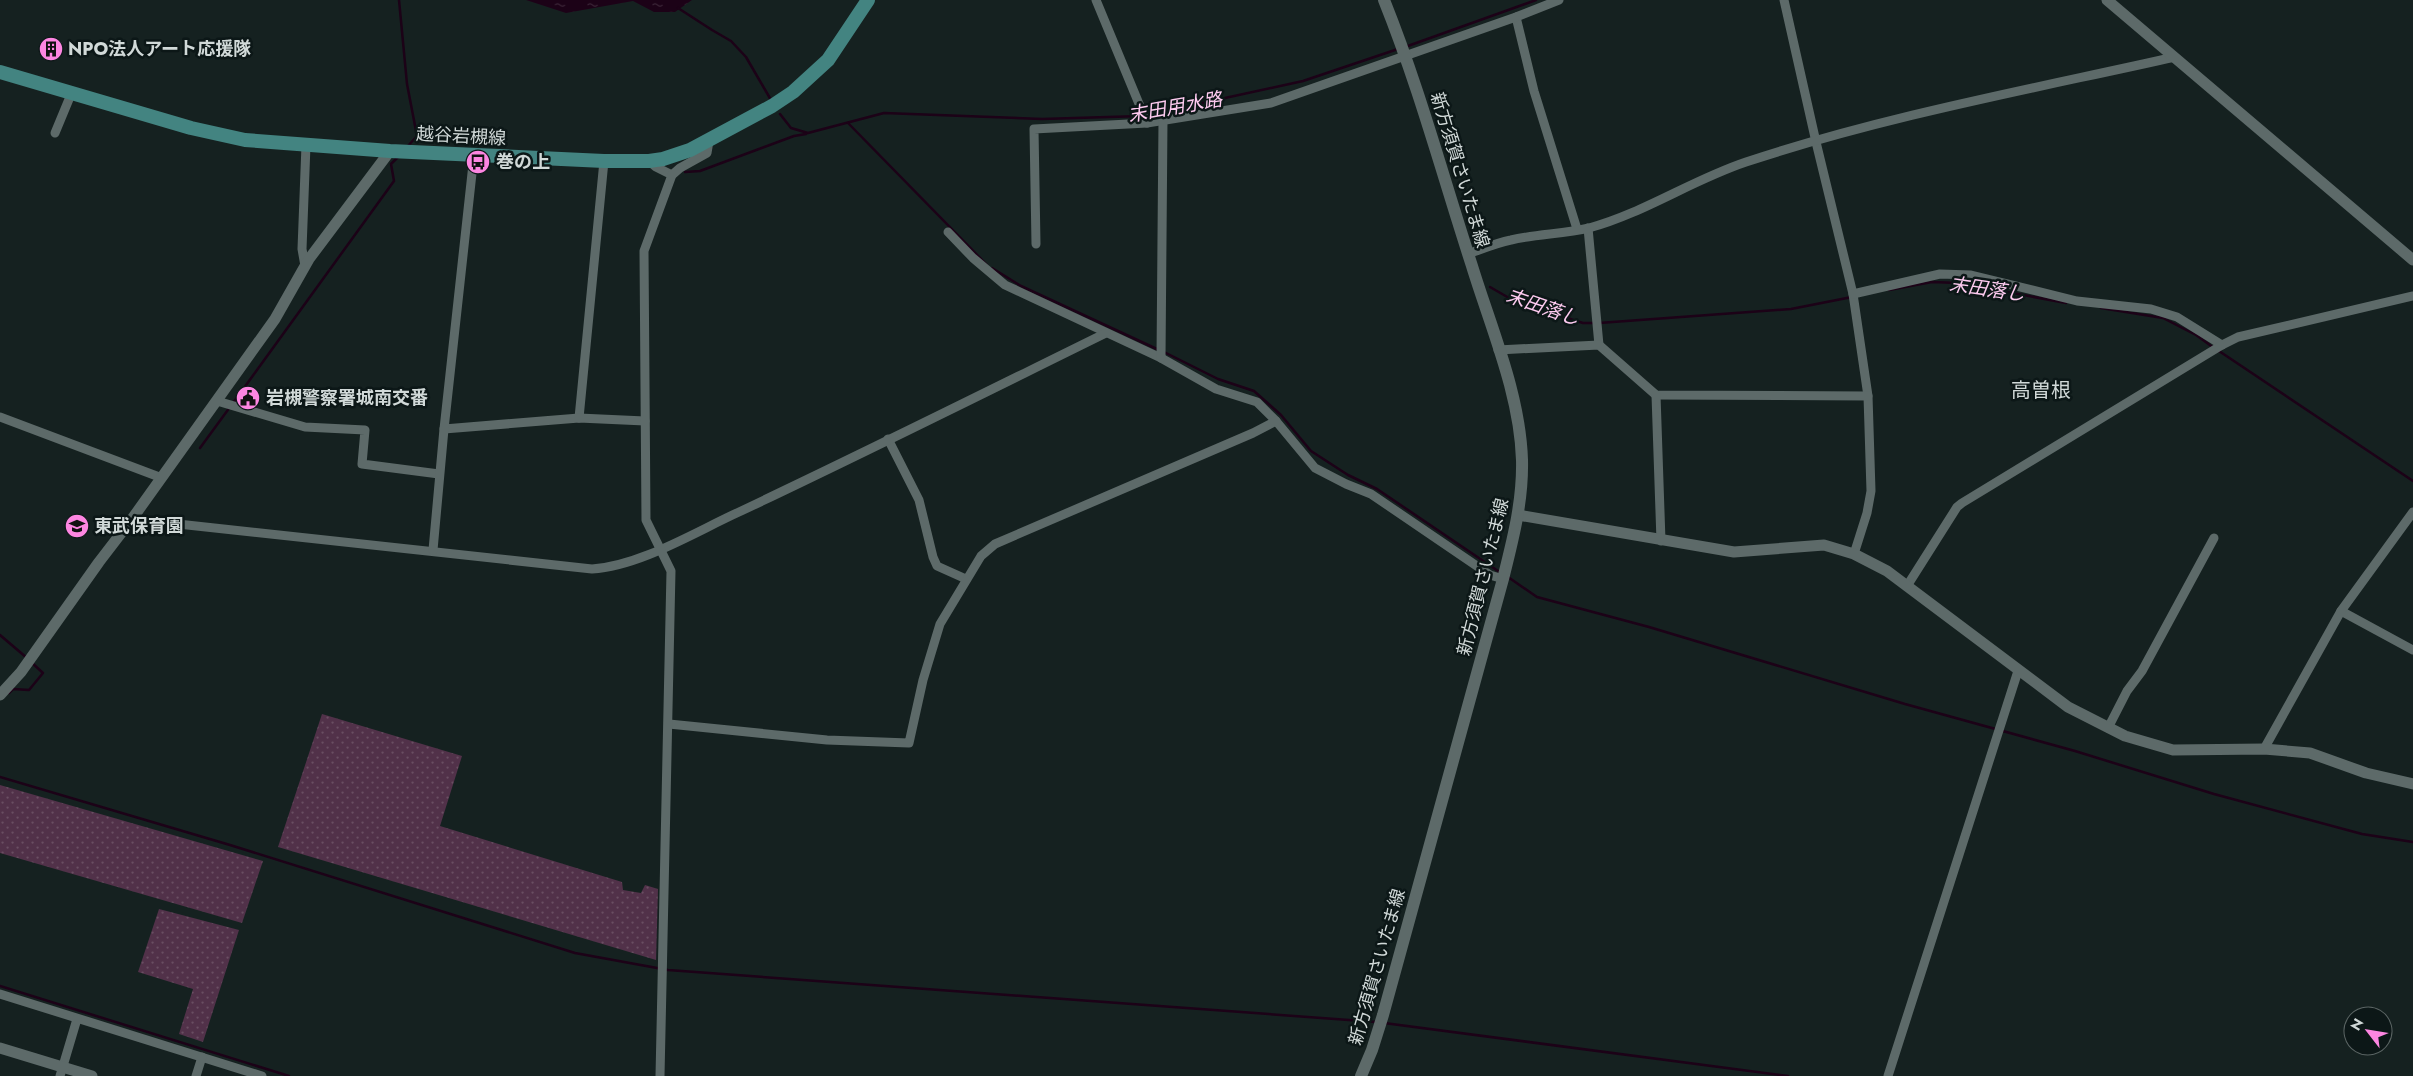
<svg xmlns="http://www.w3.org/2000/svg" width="2413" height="1076" font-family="Jost,'Noto Sans JP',sans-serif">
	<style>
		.grass { fill: url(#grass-dots) }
		.water { fill: url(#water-ripples) }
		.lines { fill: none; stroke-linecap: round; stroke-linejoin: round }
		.stream { stroke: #1c0217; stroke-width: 2.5 }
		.minor { stroke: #5d6a69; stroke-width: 9 }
		.tertiary { stroke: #5d6a69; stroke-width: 11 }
		.secondary { stroke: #5d6a69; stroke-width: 12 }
		.primary { stroke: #438481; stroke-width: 14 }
		.labels { text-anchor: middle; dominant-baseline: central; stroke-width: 5; stroke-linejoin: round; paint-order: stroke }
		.poi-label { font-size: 18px; font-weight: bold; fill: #d1d9d8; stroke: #0c1717; text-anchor: start }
		.street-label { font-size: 18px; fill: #d1d9d8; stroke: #0c1717 }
		.water-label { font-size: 19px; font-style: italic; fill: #fecbf0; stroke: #0c1717 }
		.quarter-label { font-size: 20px; fill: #d1d9d8; stroke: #0c1717 }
	</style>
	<defs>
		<pattern id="grass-dots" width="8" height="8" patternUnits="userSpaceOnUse" patternTransform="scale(1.25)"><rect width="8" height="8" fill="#513149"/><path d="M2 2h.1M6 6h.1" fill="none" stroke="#694e62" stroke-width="1.8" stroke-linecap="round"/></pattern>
		<pattern id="water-ripples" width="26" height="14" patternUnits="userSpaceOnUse" patternTransform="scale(1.25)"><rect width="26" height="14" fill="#1c0217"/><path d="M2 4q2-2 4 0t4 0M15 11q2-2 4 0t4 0" fill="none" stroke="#3c2638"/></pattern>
	</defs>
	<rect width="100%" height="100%" fill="#152120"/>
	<!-- grass -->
	<g class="grass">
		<path d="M322,714l140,42 -22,70 182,56 1,8 18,3 4,-8 13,4 -2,71 -378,-113z"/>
		<path d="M0,785l263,76 -21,62 -242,-70z"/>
		<path d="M159,909l80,21 -36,112 -24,-8 14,-45 -55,-17z"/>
	</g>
	<!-- water -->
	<path class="water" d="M526,0h166l-17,12h-21l-21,-11 -67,12z"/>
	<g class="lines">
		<!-- stream -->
		<g class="stream">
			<path d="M399,0l8,84 10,52 -10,11"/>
			<path d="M678,8l34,22 19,11 15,16 25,43"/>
			<path d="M1405,47l131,-47"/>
			<path d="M780,114l11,14 17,5 76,-20 158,6 100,-3"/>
			<path d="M1147,115l156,-34 95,-32"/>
			<path d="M848,123l139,142"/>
			<path d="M685,172l15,-1 94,-35 12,-2"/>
			<path d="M992,268l29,18 138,64"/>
			<path d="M1490,287l26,15 67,21h11"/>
			<path d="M1889,290l43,-8 27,1 107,20"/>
			<path d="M2101,308l62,10 33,17 18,13"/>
			<path d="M1599,323l192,-14 61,-12"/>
			<path d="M2219,351l194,130"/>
			<path d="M1164,352l54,27 36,12 27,24 30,36 37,24 29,14 124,84"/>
			<path d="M233,403l161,-222 -3,-17 8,-8"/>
			<path d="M200,448l30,-41"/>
			<path d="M1508,577l29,20 112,30 256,77 170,47 139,43 148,40 51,8"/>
			<path d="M0,635l27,23"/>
			<path d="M9,693l4,-4 16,1 14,-17 -12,-11"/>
			<path d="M0,777l230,68 345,108 93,17 708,52"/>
			<path d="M0,986l289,90"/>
			<path d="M1384,1023l404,53"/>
		</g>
		<!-- minor -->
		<g class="minor">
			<path d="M1096,0l51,123"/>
			<path d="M1784,0l32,142 37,152 15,102 3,95 -4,22 -13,41"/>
			<path d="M1516,17l18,74 43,138"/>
			<path d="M55,133l17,-41"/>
			<path d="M649,161l7,6 16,8"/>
			<path d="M1588,228l11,117"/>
			<path d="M948,232l25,26 32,27 156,73 55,31 41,13 19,19 39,47 31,16 25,10 119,81 13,4"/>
			<path d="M1036,244l-2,-115 113,-6 124,-20 245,-86 43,-17"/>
			<path d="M1468,254c14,-5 28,-11 43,-14 25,-6 53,-6 78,-12 55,-15 103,-48 157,-66 139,-46 286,-73 429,-105"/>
			<path d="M305,266l-3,-17 4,-104"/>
			<path d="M1853,294l87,-20 31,1 106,26 74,8 26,8 45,28"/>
			<path d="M1498,350l101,-5 57,50 212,1"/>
			<path d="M1161,358l2,-238"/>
			<path d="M1656,395l5,146"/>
			<path d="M217,401l88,26 60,3 -3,34 77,10"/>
			<path d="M0,417l162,61"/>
			<path d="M579,418l25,-257"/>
			<path d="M444,429l135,-11 66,3"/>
			<path d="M888,439l31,61 14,57 4,9 29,13"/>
			<path d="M132,519l460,50c48,-3 103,-37 147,-57 123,-58 245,-119 367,-179"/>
			<path d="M433,550l11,-121 30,-274"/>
			<path d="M1907,586l50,-79 5,-4 260,-158 16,-8 175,-41"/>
			<path d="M2341,611l72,39"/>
			<path d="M669,724l158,16 82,3 14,-63 17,-56 41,-68 14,-12 258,-111 23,-12"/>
			<path d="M2108,728l19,-37 15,-20 72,-133"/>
			<path d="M2264,749l77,-138 72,-99"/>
			<path d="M0,994l262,82"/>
			<path d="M60,1076l17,-57"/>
			<path d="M196,1076l6,-19"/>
			<path d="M660,1076l11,-505 -25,-51 -2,-269 28,-76 8,-7 27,-15 2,-12"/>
			<path d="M1888,1076l130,-405"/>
		</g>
		<!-- tertiary -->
		<g class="tertiary">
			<path d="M2107,0l306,260"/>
			<path d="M1518,515l216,37 90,-7 30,9 33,17 181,136 57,29 48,14 91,-1 46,4 56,20 47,11"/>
			<path d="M0,695l21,-23 78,-110 33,-43 143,-200 34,-60 81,-108"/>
			<path d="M0,1048l92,28"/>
		</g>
		<!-- secondary -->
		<path class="secondary" d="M1361,1076l11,-26 11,-35 120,-436c10,-40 20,-78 19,-119 -2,-66 -31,-132 -50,-194 -29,-89 -53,-179 -88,-266"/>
		<!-- primary -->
		<path class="primary" d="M0,72l191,56 54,12 145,11 214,10h45l14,-2 27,-9 82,-44 21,-14 35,-32 40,-60"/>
	</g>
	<!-- icons -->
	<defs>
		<g id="building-disc" transform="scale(1.25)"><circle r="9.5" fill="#fd86e1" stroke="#0c1717"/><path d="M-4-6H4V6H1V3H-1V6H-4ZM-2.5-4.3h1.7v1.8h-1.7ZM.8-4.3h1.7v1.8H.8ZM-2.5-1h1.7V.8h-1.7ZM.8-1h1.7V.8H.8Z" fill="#111"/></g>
		<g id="bus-disc" transform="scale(1.25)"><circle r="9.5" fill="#fd86e1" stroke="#0c1717"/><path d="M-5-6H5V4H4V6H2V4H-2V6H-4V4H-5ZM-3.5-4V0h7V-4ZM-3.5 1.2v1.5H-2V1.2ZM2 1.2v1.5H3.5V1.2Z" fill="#111"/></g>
		<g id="civic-disc" transform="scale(1.25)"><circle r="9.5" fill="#fd86e1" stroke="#0c1717"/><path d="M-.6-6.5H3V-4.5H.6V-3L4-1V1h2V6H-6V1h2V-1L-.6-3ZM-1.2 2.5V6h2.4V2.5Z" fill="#111"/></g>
		<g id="school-disc" transform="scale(1.25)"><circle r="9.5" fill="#fd86e1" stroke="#0c1717"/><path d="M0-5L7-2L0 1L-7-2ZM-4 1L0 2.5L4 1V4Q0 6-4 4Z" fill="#111"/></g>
	</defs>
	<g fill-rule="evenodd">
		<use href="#building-disc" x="51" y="49"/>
		<use href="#bus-disc" x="478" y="162"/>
		<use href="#civic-disc" x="248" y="398"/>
		<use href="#school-disc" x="77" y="526"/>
	</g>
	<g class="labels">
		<!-- poi labels -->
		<g class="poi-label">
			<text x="68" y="49">NPO法人アート応援隊</text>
			<text x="496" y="162">巻の上</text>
			<text x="266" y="398">岩槻警察署城南交番</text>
			<text x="94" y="526">東武保育園</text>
		</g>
		<!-- street labels -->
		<g class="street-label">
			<text transform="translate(461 136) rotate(3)">越谷岩槻線</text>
			<text transform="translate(1460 170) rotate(73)">新方須賀さいたま線</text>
			<text transform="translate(1483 577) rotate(-76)">新方須賀さいたま線</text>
			<text transform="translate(1377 967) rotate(-74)">新方須賀さいたま線</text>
		</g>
		<!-- water labels -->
		<g class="water-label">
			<text transform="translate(1175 107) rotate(-10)">末田用水路</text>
			<text transform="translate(1987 289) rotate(8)">末田落し</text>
			<text transform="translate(1543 307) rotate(19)">末田落し</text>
		</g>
		<!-- quarter labels -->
		<g class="quarter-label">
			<text x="2041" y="390">高曽根</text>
		</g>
	</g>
	<!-- north arrow -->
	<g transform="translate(2368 1031) rotate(301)"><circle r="24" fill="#0c1717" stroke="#5b6564"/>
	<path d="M0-4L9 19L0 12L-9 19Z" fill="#fd86e1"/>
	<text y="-8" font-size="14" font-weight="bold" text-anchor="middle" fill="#d1d9d8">N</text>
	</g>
</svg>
